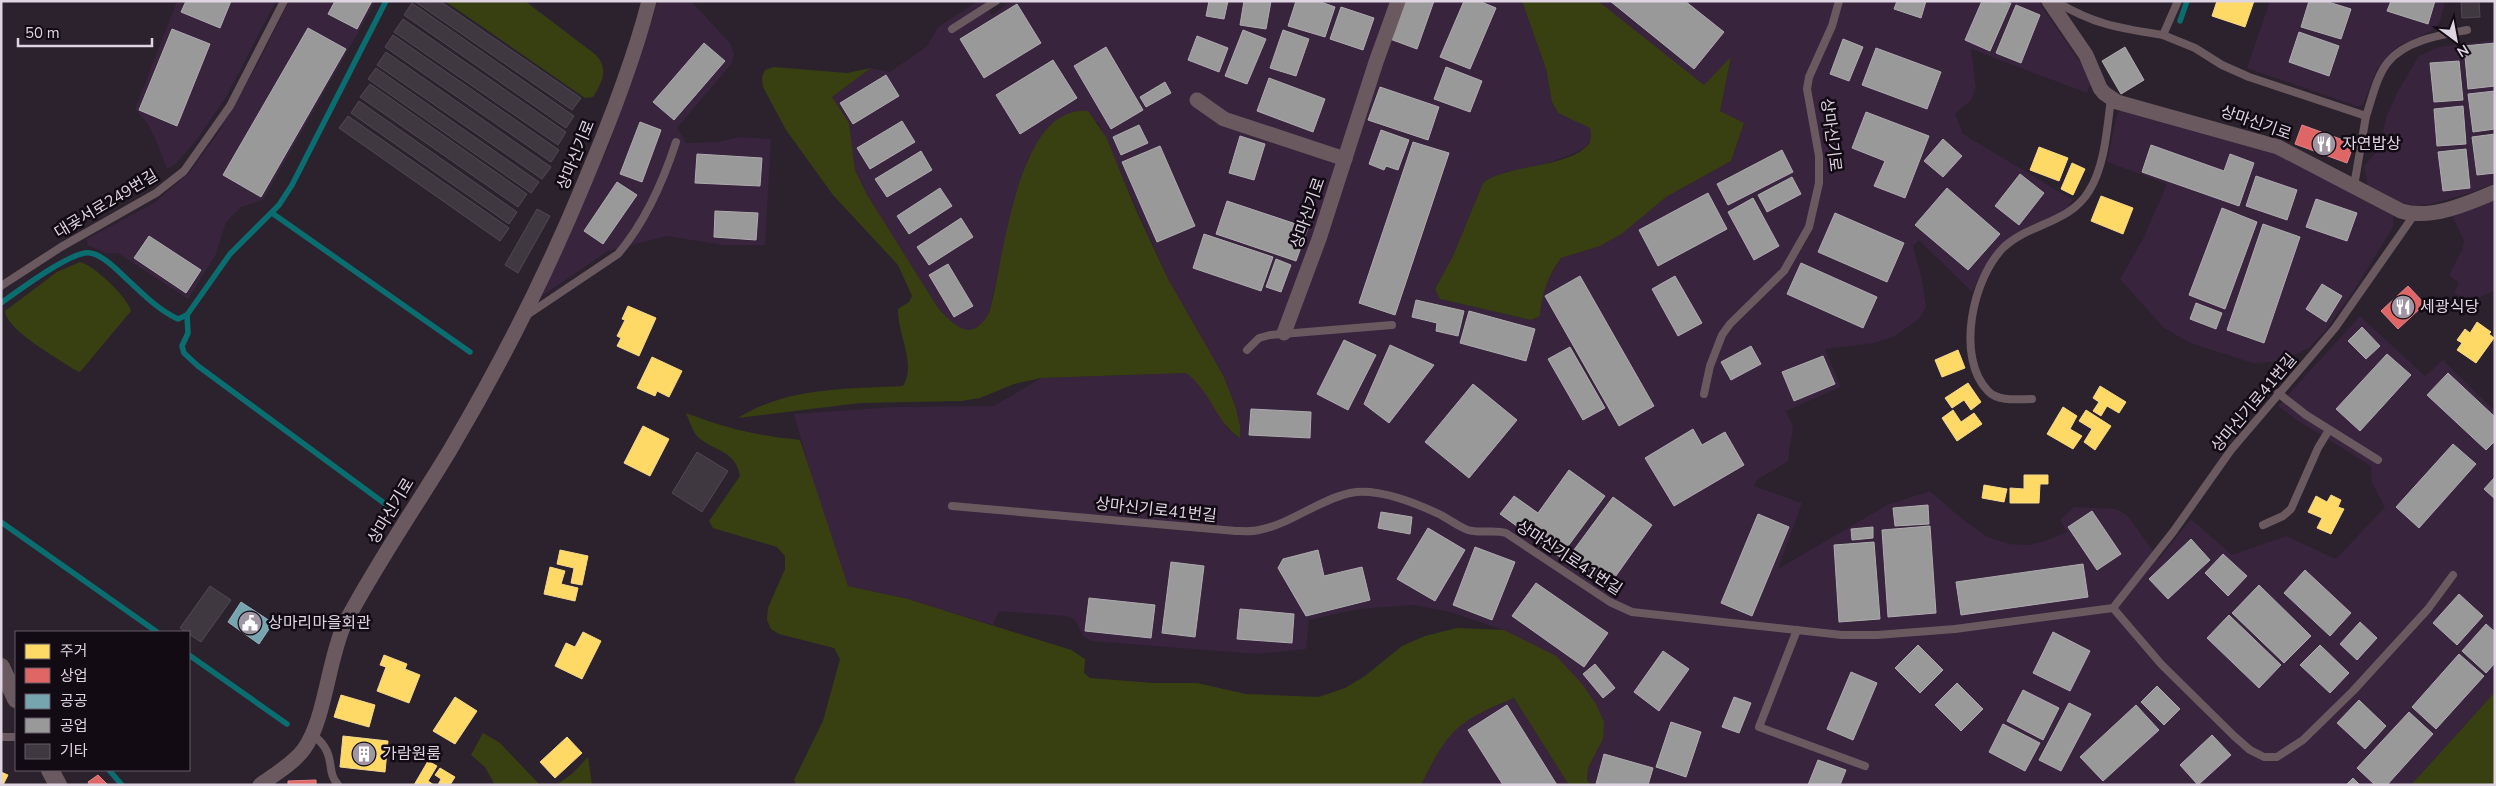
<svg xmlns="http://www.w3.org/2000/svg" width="2496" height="786" font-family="'Nunito Sans','Noto Sans KR',sans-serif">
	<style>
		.built { fill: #38243d }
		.green { fill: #384011 }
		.homes { fill: #ffd966; stroke: #f5d88b }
		.shops { fill: #e06666; stroke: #e0878b }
		.public { fill: #76a5af; stroke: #96b3be }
		.industry { fill: #999; stroke: #aeabaf }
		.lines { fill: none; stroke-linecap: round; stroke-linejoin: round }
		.stream { stroke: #0a6e70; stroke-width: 5.5 }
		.building { fill: #3f3841; stroke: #504852 }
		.service { stroke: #6b5960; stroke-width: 8 }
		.minor { stroke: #6b5960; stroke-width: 15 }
		.tertiary { stroke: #6b5960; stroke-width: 18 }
		.labels { text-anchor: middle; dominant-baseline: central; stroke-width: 5; stroke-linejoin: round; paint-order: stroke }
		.street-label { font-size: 16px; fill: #dfd4e2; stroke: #120b14 }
		.poi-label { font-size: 16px; fill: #dfd4e2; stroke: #120b14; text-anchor: start }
	</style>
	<rect width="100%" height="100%" fill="#2b222d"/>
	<!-- built -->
	<g class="built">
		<path d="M177,1h99l-50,96 -28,41 -22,26 -9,5 -12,-31 -8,-15 -12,-14z"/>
		<path d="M289,1h87l-113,199 -22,7 -15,15 -10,32 -28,45 -70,-46 -11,1 -19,-9 -1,-6 67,-36 36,-31 28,-39 39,-68z"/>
		<path d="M658,1h33l39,42 4,11 -2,9 -55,65 9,15 32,-1 22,-5 31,2 -6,106h-42l-56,-9 -59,15 -69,47 69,-151z"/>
		<path d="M978,1h6l8,14 19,-14h511l24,68 6,33 6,11 33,15v11l-5,8 -18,9 -38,13 -25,3 -22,11 -30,73 -18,33 5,10 91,21 9,-4 1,-18 4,-12 16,-28 39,-12 23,-13 43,-36 65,-36 13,-37 -24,-13 11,-53 -27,28 -106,-85h440l49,71 4,10 -4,11 -116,-44 5,39 -5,12 -16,14 8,20 110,66 -7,9 -64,36 -12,12 -18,35 -53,-52 -6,6 9,34 4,27 -7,12 -24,17 -20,7 -50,6 16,38 -55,24 7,15 -5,35 -31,19 -3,6 48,17 -24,66 109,-64 43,-14 30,26 27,20 22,7 19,1 17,-4 22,-9 -7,-12 14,-13 42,2 11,6 32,44 32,-40 41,36 54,-19 50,23 49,-52 -13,-24 -1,-17 -74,-46 -19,-14 82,-90 65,60 18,-16 52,51v281l-84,93h-820l-4,-5 1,-12 15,-29 -99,-109 -54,-18 -37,-7 -54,4 -50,11 -3,29 -49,5 -166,-13 -8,-5 -8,-16 -8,-4 -68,-5 -6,14 -85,-26 -60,-13 -30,-86 -24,-86 101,-7 99,-1 47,-28 146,-5 12,10 30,48 11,7v-12l-5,-21 -12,-30 -55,-96 -70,-157 -58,16 -12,21 -14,43 -25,111 -7,11 -9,5 -10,1 -11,-6 -14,-16 -72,-115 -11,-23 -6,-47 -17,-26 39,-29 19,4 37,-26 11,-19z"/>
		<path d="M2270,1h175l-5,21 -9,9 -34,16 -12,12 -8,10 -14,36 -4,2 -112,-39z"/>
		<path d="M2495,40v143l-25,10 -39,11 -17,2 -15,-4 -31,-16 -4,-20 10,-11 6,-11 7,-29 11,-24 21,-35 20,-9z"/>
		<path d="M2122,110l164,46 107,59 1,10 -5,9 -38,61 -26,36 -16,17 -19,9 -18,5 -19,1 -63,-20 -26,-15 -44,-49 23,-40 24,-55 -60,-22 9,-44 2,-6z"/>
		<path d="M2495,199v91l-24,12 -17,-9 5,-10 -10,-8 13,-25 2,-9 -12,-26z"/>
		<path d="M1514,698l55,87h-148l24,-45 12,-13 16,-11z"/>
	</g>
	<!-- green -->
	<g class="green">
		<path d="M445,1h80l71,54c13,15 6,27 -3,42l-8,1z"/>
		<path d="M1522,1h76l106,84 27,-28 -11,54 24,12 -13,38 -65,36 -43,36 -23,13 -39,12c-13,19 -20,35 -21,58l-9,4 -91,-21 -5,-10 18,-33 30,-73c25,-19 78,-14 103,-36 6,-5 5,-12 4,-19l-32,-15 -6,-11 -6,-33z"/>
		<path d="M774,67l73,6 24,-5 -39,29 17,26 6,47 11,23 72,115c17,19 34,35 51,5 15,-48 26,-209 99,-202l18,26 30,73 32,69 55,96 12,30 5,21v12c-24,-15 -29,-47 -54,-65l-145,5 -27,6 -34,14 -19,3 -101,2 -122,15c49,-31 109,-29 165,-32 14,-22 -6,-53 -5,-77l11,-7 3,-6 -14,-31 -65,-70 -47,-65 -23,-43 -1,-10 3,-7z"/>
		<path d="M80,262c14,3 48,36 51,49l-51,61 -5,-2c-16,-11 -69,-40 -70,-59l52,-39z"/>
		<path d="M686,413c39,15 72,23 114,27l48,146 60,13 163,51 14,9 -1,14 6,5 63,5h44l49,11 73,3 26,-9 20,-12 37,-30 23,-10 32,-8 47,2 52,26 26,28 14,20 8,18 -1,17 -15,29 -1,12 4,5h-22l-55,-87c-58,24 -65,31 -93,87h-625l-2,-5 29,-59 17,-62 -6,-11 -55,-14 -8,-5 -4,-9 1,-12 17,-39v-13l-8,-9 -64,-19 -4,-7 31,-45c-4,-25 -25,-25 -41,-38 -6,-5 -10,-18 -13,-25z"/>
		<path d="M2495,692v93h-84z"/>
		<path d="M483,733l17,10 40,42h-45l-10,-18 -14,-12z"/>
		<path d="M588,757l4,28h-36l16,-11z"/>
	</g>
	<!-- homes -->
	<g class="homes">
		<path d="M2217,1h37l-9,26 -33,-11z"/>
		<path d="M2039,147l29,11 -9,23 -29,-11z"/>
		<path d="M2072,163l13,6 -12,26 -12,-6z"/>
		<path d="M2101,196l32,12 -10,26 -32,-13z"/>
		<path d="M628,306l28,12 -17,38 -22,-10 4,-8 -4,-2 8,-16 -3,-1z"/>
		<path d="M2477,322l14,10 -2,2 5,4 -18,25 -19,-13 5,-7 -5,-3 8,-11 5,4z"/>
		<path d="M1958,350l7,18 -23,9 -7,-17z"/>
		<path d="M652,357l30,14 -13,26 -12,-6 -2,5 -18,-8z"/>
		<path d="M1968,383l13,19 -10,8 -7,-10 -12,8 -7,-10z"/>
		<path d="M2100,386l26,16 -7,11 -12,-7 -6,10 -8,-5 6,-9 -6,-4z"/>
		<path d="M2063,407l14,9 -7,13 12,7 -9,13 -26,-15z"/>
		<path d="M1953,410l8,12 13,-9 8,11 -25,17 -15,-23z"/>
		<path d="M2086,410l25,16 -16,24 -11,-8 8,-13 -13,-8z"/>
		<path d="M643,426l26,13 -19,37 -26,-13z"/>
		<path d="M2024,475h24v9h-8l-1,19h-29v-15l14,1z"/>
		<path d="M1984,485l23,4 -3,13 -22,-4z"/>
		<path d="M2331,495l10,5 -3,7 6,2 -13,25 -14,-6 5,-10 -14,-6 8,-16 11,6z"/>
		<path d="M560,550l28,6 -6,29 -11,-2 3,-15 -17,-4z"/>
		<path d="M550,567l15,4 -4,13 17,4 -3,13 -31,-7z"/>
		<path d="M583,632l18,9 -19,38 -27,-13 11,-23 9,4z"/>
		<path d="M384,655l23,9 -2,5 15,6 -11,28 -32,-12 9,-24 -6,-2z"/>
		<path d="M341,695l34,10 -6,22 -35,-10z"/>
		<path d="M455,697l22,14 -22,33 -22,-13z"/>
		<path d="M343,736l45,5 -3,31 -45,-5z"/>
		<path d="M567,737l15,16 -27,25 -15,-16z"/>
		<path d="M428,761l9,5 -9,15 6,4h-20z"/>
		<path d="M440,768l15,9 -5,8h-12l3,-6 -6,-4z"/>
		<path d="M1,772l7,3 -5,10h-2z"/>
	</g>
	<!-- shops -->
	<g class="shops">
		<path d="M2302,125l52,19 -7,19 -52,-19z"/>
		<path d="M2408,286l17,18 -27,25 -17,-18z"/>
		<path d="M98,775l10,10h-18l-2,-3z"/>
		<path d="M316,780v5h-28v-4z"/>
	</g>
	<!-- public -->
	<path class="public" d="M241,602l32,21 -14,21 -31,-22z"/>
	<!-- industry -->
	<g class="industry">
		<path d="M186,1h45l-11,27 -39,-16z"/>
		<path d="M335,1h37l-15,28 -29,-15z"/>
		<path d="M1209,1h19l-4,18 -18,-3z"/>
		<path d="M1244,1h27l-5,28 -26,-4z"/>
		<path d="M1296,1h22l17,6 -10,30 -37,-11z"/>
		<path d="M1404,1h30l-17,48 -27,-10z"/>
		<path d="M1464,1h15l17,7 -26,61 -30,-12z"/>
		<path d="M1610,1h75l39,31 -30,37z"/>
		<path d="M1897,1h29l-5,17 -27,-9z"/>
		<path d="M1982,1l29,2 -21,48 -25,-11z"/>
		<path d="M2309,1h16l26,8 -10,30 -40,-12z"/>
		<path d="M2391,1h44l-7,23 -41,-13z"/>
		<path d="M1017,4l24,39 -57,35 -24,-39z"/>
		<path d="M2016,5l24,10 -19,48 -25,-10z"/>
		<path d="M1341,7l33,11 -11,32 -33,-11z"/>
		<path d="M308,28l38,21 -85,148 -38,-22z"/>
		<path d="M172,29l38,15 -33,82 -38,-16z"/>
		<path d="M1243,30l23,9 -19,45 -22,-8z"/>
		<path d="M1283,30l26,9 -13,37 -26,-8z"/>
		<path d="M2299,32l40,14 -10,30 -40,-14z"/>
		<path d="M1197,36l31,12 -9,24 -31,-12z"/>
		<path d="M1843,39l20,8 -14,34 -19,-7z"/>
		<path d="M704,43l21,18 -51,59 -21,-18z"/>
		<path d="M2495,43v43l-27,3 -4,-43z"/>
		<path d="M1106,47l37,63 -32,19 -37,-63z"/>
		<path d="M2125,47l19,33 -23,14 -19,-33z"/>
		<path d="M1876,48l65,24 -14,37 -65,-24z"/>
		<path d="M1053,60l24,38 -57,36 -24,-39z"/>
		<path d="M2459,61l4,39 -29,2 -4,-39z"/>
		<path d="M1446,67l36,14 -12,31 -36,-13z"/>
		<path d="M886,75l13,21 -46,28 -13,-21z"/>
		<path d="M1269,78l56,21 -12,33 -56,-21z"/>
		<path d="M1165,82l6,11 -25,14 -6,-10z"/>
		<path d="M1380,87l59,20 -11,33 -60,-20z"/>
		<path d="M2495,91v38l-22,3 -5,-38z"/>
		<path d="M2463,106l3,38 -29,2 -3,-37z"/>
		<path d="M1866,112l63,24 -24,62 -31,-12 11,-25 -33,-13z"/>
		<path d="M902,121l13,21 -45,27 -13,-21z"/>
		<path d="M640,122l21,8 -19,52 -22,-8z"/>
		<path d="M1139,125l9,18 -27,12 -8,-18z"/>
		<path d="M1381,130l28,10 -11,30 -12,-4 -2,4 -15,-6z"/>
		<path d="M2495,134v39l-18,2 -5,-38z"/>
		<path d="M1240,136l25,8 -11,36 -25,-7z"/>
		<path d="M1943,139l19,17 -19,21 -19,-16z"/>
		<path d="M1413,142l36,11 -54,162 -36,-12z"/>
		<path d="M2151,145l73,26 6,-17 24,9 -15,43 -97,-34z"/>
		<path d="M1160,146l35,80 -38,16 -35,-80z"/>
		<path d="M2466,149l4,39 -27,3 -5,-39z"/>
		<path d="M1782,150l11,22 -65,33 -11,-21z"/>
		<path d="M921,151l11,19 -45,27 -12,-18z"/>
		<path d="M697,154l65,4 -2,28 -65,-3z"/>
		<path d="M2020,174l24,19 -25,32 -24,-19z"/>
		<path d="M2256,176l41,14 -10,30 -41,-14z"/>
		<path d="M1792,177l9,17 -34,18 -9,-17z"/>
		<path d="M617,182l20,13 -34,49 -19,-13z"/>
		<path d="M940,188l12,18 -43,28 -12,-18z"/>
		<path d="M1947,188l53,46 -32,36 -53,-45z"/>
		<path d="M1708,193l19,36 -69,37 -19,-36z"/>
		<path d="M1753,198l26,48 -25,14 -26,-48z"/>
		<path d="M2316,199l41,14 -10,28 -41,-14z"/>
		<path d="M1227,201l81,27 -12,33 -80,-27z"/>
		<path d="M2222,208l35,14 -32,87 -36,-14z"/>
		<path d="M715,211l43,2 -2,27 -42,-3z"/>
		<path d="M1835,213l69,30 -17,39 -69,-30z"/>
		<path d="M961,218l12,19 -44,28 -12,-18z"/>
		<path d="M2263,224l37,13 -36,106 -37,-13z"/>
		<path d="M1204,234l69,23 -12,34 -68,-23z"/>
		<path d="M149,236l52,34 -15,23 -52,-35z"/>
		<path d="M1276,259l15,6 -10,27 -15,-5z"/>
		<path d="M1801,263l76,34 -14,31 -76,-34z"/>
		<path d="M948,264l25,42 -19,11 -25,-42z"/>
		<path d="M1580,276l74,130 -35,20 -74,-130z"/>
		<path d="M1675,276l27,47 -24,13 -26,-47z"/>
		<path d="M2322,284l20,12 -16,26 -20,-13z"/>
		<path d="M1416,300l48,11 -6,25 -22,-5 1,-8 -25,-6z"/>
		<path d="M2196,303l26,10 -6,16 -26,-10z"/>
		<path d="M1469,311l66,18 -9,32 -66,-18z"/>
		<path d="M2362,327l18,19 -14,13 -18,-18z"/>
		<path d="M1344,340l32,15 -28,55 -31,-16z"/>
		<path d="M1390,345l44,20 -45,58 -25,-19z"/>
		<path d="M1751,346l10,18 -30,16 -10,-18z"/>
		<path d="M1570,347l35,61 -22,12 -35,-61z"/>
		<path d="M2387,354l24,21 -51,56 -24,-22z"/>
		<path d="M1823,356l12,28 -41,17 -12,-29z"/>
		<path d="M2448,373l47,44v24l-9,9 -59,-55z"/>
		<path d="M1473,384l44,36 -48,58 -44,-36z"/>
		<path d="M1251,409l60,3 -1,26 -61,-3z"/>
		<path d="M1693,429l9,16 23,-13 19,33 -70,41 -29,-48z"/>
		<path d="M2453,444l23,20 -57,64 -23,-21z"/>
		<path d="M1569,470l36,26 -45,61 -60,-43 14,-18 24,17z"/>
		<path d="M2495,477v22l-11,-10z"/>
		<path d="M1613,497l39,28 -44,62 -40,-29z"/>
		<path d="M1928,505l1,19 -34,2 -2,-18z"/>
		<path d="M2092,511l29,43 -24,16 -29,-43z"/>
		<path d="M1381,512l31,5 -2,17 -32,-6z"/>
		<path d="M1758,514l31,13 -37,89 -31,-13z"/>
		<path d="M1930,526l6,87 -48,4 -6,-87z"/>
		<path d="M1873,527v11l-21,2 -1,-11z"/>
		<path d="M1428,528l37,22 -30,51 -38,-22z"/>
		<path d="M2191,539l19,21 -42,39 -19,-20z"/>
		<path d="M1874,542l6,77 -41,3 -5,-77z"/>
		<path d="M1475,547l40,15 -23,58 -39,-15z"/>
		<path d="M1318,550l6,26 38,-9 8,33 -64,16 -28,-48 5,-9z"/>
		<path d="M2223,554l24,22 -19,20 -23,-23z"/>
		<path d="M1171,562l33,4 -9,71 -33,-4z"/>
		<path d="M2083,564l5,33 -127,18 -5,-33z"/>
		<path d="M2305,570l46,43 -21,23 -46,-43z"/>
		<path d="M1536,583l72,50 -24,34 -72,-51z"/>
		<path d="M2259,585l52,51 -27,27 -52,-50z"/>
		<path d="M2459,594l24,22 -26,29 -24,-22z"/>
		<path d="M1089,598l66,7 -4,33 -66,-7z"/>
		<path d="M1240,609l54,5 -2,29 -55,-4z"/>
		<path d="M2229,615l52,50 -22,23 -52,-50z"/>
		<path d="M2360,622l17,16 -20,22 -17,-16z"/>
		<path d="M2486,624l9,8v31l-9,10 -24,-22z"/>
		<path d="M2053,632l37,19 -20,40 -37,-18z"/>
		<path d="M1918,645l25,25 -23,23 -25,-25z"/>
		<path d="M2320,645l29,28 -19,20 -30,-28z"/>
		<path d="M1663,651l26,18 -30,42 -25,-19z"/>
		<path d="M2459,654l25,22 -48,53 -24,-22z"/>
		<path d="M1595,664l20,24 -12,10 -20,-24z"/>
		<path d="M1851,672l26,11 -24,57 -26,-11z"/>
		<path d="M1957,683l26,26 -22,22 -26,-26z"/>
		<path d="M2157,686l23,23 -16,16 -23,-23z"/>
		<path d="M2023,690l36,18 -16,32 -36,-19z"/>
		<path d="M1734,697l17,6 -12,30 -17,-6z"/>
		<path d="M2359,700l27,26 -21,23 -28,-26z"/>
		<path d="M2069,703l22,11 -30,57 -22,-11z"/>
		<path d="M1507,705l50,80h-54l-35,-55z"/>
		<path d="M2136,705l23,25 -56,51 -23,-24z"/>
		<path d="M2409,712l24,22 -46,51h-12l-18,-17z"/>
		<path d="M1671,722l30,10 -15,45 -30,-10z"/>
		<path d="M2003,724l37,19 -15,28 -36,-19z"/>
		<path d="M2212,735l19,20 -33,30 -18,-20z"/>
		<path d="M1604,754l49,14 -5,17 -52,-1z"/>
		<path d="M1818,760l28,10 -6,15h-32z"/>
		<path d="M2353,778l7,7h-14z"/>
	</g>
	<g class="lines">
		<!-- stream -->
		<g class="stream">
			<path d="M2180,21l7,-20"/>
			<path d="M272,213l198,139"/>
			<path d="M1,303c16,-11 71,-53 89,-50 14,2 30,20 40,29 15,14 29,28 48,37l9,-4 43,-61 49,-49 13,-20 94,-184"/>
			<path d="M187,315l1,18 -6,13 2,7 14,13 190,140"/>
			<path d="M1,522l156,110"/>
			<path d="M189,655l98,69"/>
			<path d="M109,770l13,15"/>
		</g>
	</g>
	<!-- building -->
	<g class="building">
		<path d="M414,1h26l141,97 -9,12z"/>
		<path d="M2479,1l1,16 -18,1 -1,-16z"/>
		<path d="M412,3l162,113 -8,12 -162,-113z"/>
		<path d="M403,19l163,113 -8,13 -164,-113z"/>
		<path d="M393,35l166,115 -8,12 -166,-115z"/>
		<path d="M386,52l165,115 -9,12 -165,-114z"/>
		<path d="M376,68l163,114 -8,11 -163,-114z"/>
		<path d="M370,84l157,110 -9,13 -158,-110z"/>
		<path d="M359,101l158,111 -8,12 -158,-111z"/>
		<path d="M348,116l161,112 -9,13 -161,-113z"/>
		<path d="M537,209l13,7 -32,57 -13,-8z"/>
		<path d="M697,452l31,19 -26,41 -30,-19z"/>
		<path d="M210,586l21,14 -30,42 -21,-14z"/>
	</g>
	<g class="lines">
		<!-- service -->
		<g class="service">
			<path d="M2055,1c40,24 64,27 108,34l15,-34"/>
			<path d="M952,29l44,-28"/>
			<path d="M2163,35l32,13 27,17 27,12 117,39 -12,70"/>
			<path d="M2366,116c6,-17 10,-39 22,-54 18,-22 53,-27 79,-32"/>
			<path d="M1,286l60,-39 95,-54 28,-22 46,-65 54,-105"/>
			<path d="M527,315l91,-61c28,-33 45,-72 58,-112"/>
			<path d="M1247,350l12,-12 11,-3 122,-10"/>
			<path d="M2278,393l28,22 72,45"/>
			<path d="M1704,394l6,-28 12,-31 8,-11 54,-53 25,-44 10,-44v-27l-12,-67 2,-12 23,-51 7,-25"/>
			<path d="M2032,399c-13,0 -34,3 -44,-8 -33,-34 -15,-114 16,-144 26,-24 66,-24 85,-56 16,-25 18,-63 22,-92"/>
			<path d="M952,506l284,25c7,0 15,1 23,-1 32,-6 59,-30 91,-37 27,-6 68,11 91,22 9,5 18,12 27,15 13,4 25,-1 38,3l104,69 22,10 210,23h35l78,-6 158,-21 60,-76 58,-82 104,-122 79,-113"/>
			<path d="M2263,525l20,-9 8,-7 27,-61 11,-18"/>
			<path d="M2113,608l48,56 73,72 16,14 14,7h13l26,-17 50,-49 75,-82 25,-34"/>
			<path d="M1797,630l-38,97 106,39"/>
			<path d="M312,734c27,21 12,35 26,51"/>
			<path d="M1,737h15"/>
		</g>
		<!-- minor -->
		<g class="minor">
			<path d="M2049,1l37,54 14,33 4,5 13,9 161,45 123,64c29,9 66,-7 94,-19"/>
			<path d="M1197,100l27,19 121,40"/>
			<path d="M1284,333l35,-94 57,-177 22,-61"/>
			<path d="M260,785c14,-10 34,-22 44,-36 21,-29 24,-88 40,-124 32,-61 71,-117 106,-175 51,-86 96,-175 134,-267 25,-59 49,-120 65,-182"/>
		</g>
		<!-- tertiary -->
		<g class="tertiary">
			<path d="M1,667l15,32"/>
			<path d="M50,770l8,15"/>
		</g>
	</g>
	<!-- icons -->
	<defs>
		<g id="restaurant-disc" transform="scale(1.25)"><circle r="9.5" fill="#a096a3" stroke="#120b14"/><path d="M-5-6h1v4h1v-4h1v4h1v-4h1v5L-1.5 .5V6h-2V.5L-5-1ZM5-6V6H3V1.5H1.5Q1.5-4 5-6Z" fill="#fff"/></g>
		<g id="civic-disc" transform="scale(1.25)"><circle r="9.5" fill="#a096a3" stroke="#120b14"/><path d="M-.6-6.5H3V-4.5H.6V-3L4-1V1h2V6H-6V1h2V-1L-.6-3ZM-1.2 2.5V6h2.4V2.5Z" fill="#fff"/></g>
		<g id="building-disc" transform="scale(1.25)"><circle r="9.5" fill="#a096a3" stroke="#120b14"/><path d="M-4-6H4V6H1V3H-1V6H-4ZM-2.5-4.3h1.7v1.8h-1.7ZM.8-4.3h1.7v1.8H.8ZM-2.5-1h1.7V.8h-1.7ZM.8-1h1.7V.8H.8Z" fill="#fff"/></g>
	</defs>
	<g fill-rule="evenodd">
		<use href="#restaurant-disc" x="2324" y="144"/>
		<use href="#restaurant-disc" x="2403" y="307"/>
		<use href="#civic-disc" x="250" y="623"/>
		<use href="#building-disc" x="364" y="754"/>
	</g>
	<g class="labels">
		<!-- street labels -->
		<g class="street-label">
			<text transform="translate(2256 123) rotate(19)">상마신기로</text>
			<text transform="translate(1831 135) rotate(83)">상마신기로</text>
			<text transform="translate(576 155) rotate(-68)">상마신기로</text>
			<text transform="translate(106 204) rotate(-31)">대곶서로249번길</text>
			<text transform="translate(1308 213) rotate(-71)">상마신기로</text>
			<text transform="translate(2254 403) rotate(-50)">상마신기로41번길</text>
			<text transform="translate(1156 510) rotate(6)">상마신기로41번길</text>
			<text transform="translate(391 511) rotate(-59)">상마신기로</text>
			<text transform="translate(1569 558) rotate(33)">상마신기로41번길</text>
		</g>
		<!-- poi labels -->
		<g class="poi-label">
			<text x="2342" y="144">자연밥상</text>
			<text x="2420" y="307">세광식당</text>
			<text x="268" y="623">상마리마을회관</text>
			<text x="382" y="754">가람원룸</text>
		</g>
	</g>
	<!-- border -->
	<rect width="2496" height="786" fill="none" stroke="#dfd4e2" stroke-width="5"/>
	<!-- legend -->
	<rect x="15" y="631" width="175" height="140" fill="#120b14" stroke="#645b66"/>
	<rect x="25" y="644" width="25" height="15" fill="#ffd966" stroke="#645b66"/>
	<text x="60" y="656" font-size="15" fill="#dfd4e2">주거</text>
	<rect x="25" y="668" width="25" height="15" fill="#e06666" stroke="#645b66"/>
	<text x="60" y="681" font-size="15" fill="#dfd4e2">상업</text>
	<rect x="25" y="694" width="25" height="15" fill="#76a5af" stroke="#645b66"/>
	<text x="60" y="706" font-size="15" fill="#dfd4e2">공공</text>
	<rect x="25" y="718" width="25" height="15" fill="#999999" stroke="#645b66"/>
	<text x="60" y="731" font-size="15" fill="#dfd4e2">공업</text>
	<rect x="25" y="744" width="25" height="15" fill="#3f3841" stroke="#645b66"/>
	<text x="60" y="756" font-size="15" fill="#dfd4e2">기타</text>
	<!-- north arrow -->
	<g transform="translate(2456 40) rotate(148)" stroke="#120b14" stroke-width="4" paint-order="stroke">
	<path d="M0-4L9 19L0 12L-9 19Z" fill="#dfd4e2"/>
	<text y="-8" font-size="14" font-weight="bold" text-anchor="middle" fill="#dfd4e2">N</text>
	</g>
	<!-- scale -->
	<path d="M18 38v8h134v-8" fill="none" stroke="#dfd4e2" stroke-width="2.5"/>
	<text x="25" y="38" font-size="15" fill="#dfd4e2" stroke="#120b14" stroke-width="4" paint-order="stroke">50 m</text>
</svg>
